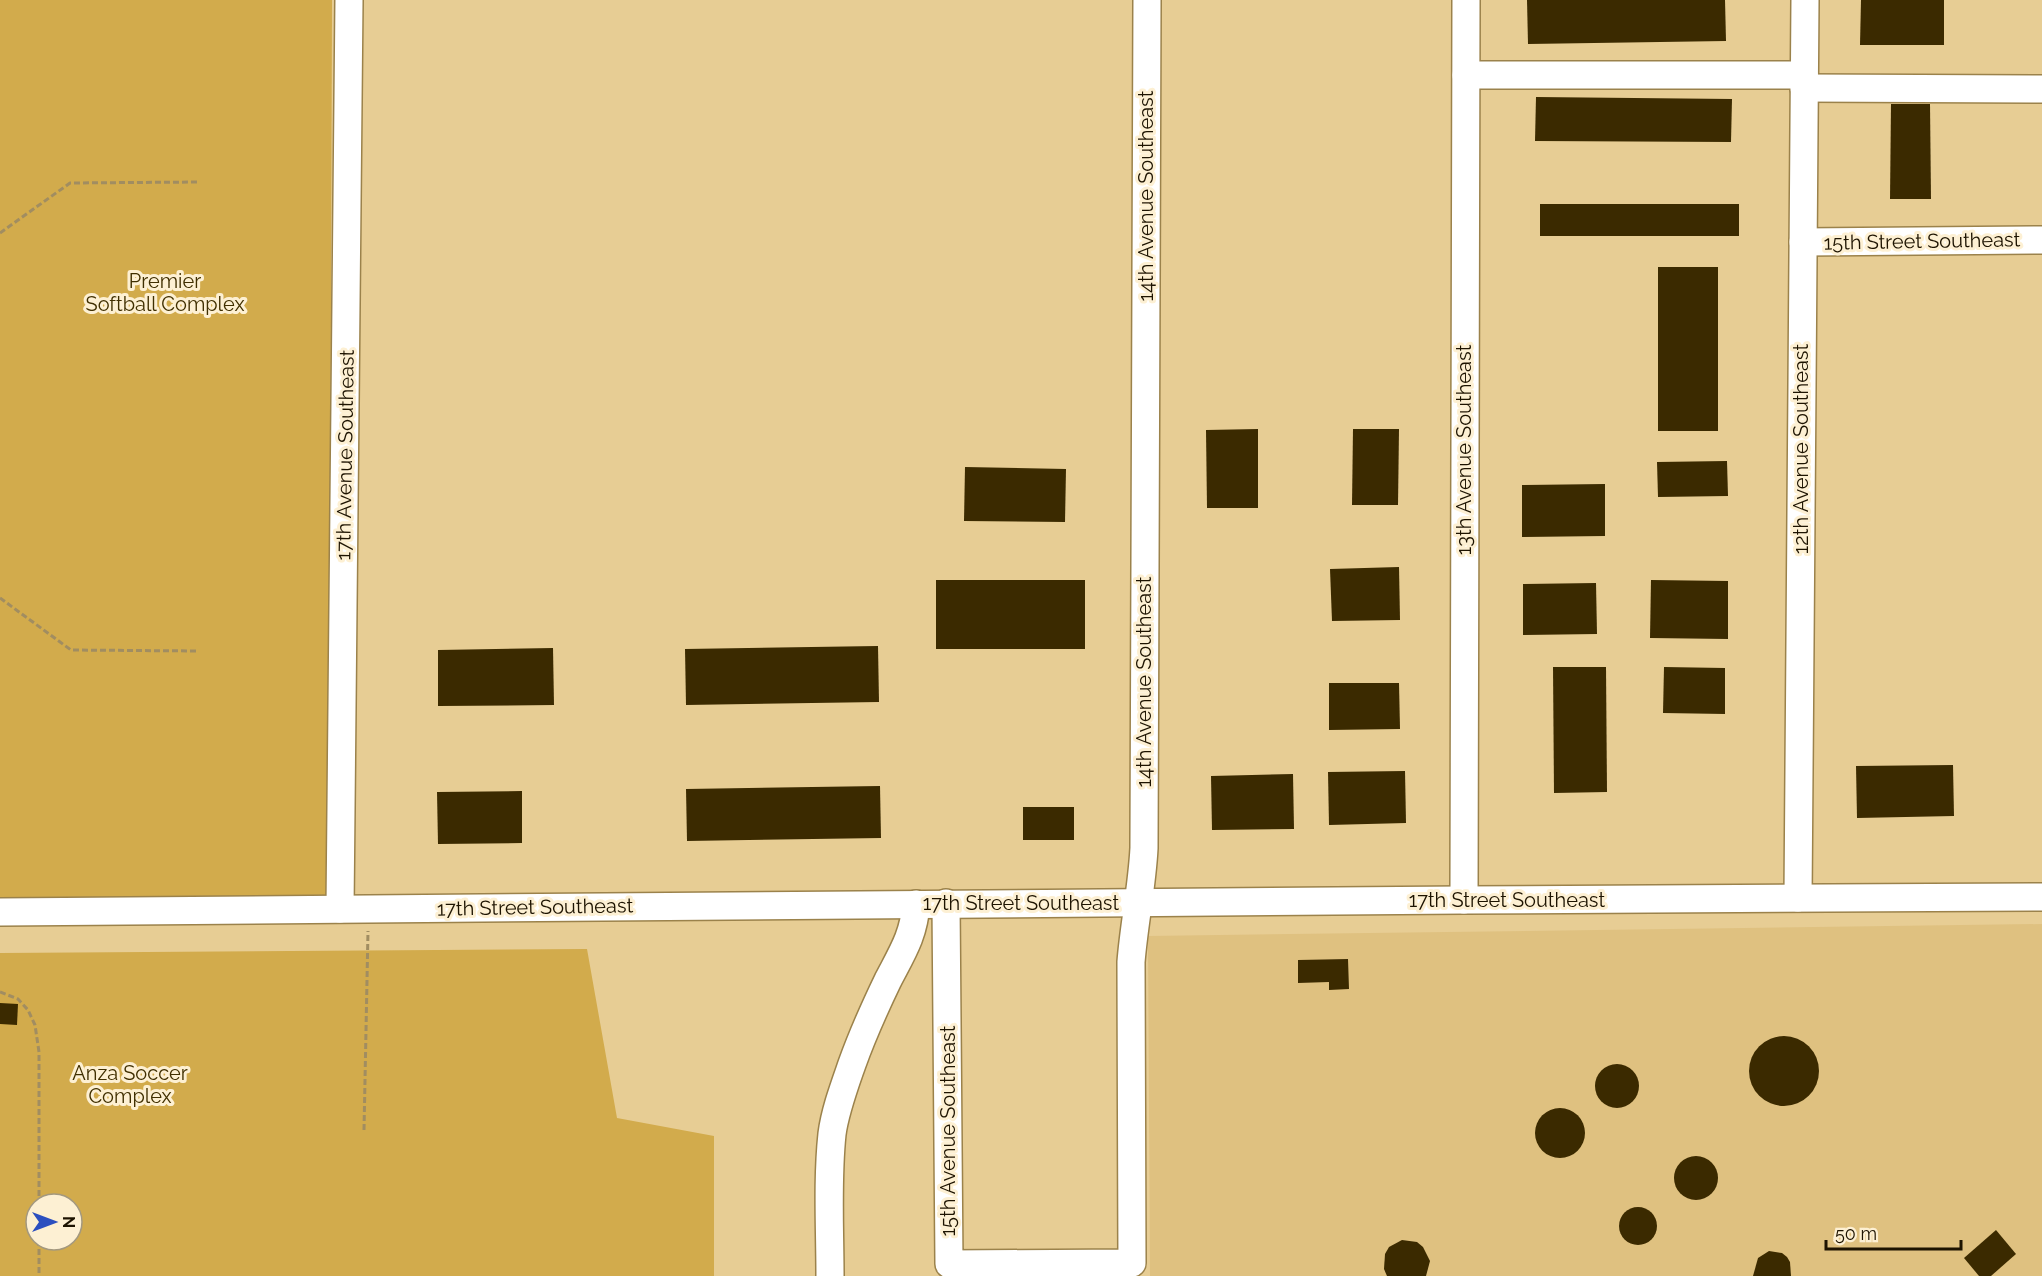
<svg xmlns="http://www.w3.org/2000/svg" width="2042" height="1276" font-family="Raleway,sans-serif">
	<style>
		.built { fill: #dfc180 }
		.green { fill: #d2ab4c; fill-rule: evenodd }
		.building { fill: #3b2a00 }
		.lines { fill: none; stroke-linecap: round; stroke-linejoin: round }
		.minor-casing { stroke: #9b824b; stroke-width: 30 }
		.path { stroke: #a18d61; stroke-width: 3; stroke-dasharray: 6 3; stroke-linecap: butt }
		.minor { stroke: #fff; stroke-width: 27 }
		.labels { text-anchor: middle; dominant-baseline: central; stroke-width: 6; stroke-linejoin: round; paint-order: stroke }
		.street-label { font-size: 20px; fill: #1d1300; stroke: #fdf0d3 }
		.park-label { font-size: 20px; fill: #402f01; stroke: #fdf0d3 }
	</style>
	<rect width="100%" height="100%" fill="#e7cd94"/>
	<!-- built -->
	<path class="built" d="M2042,924v352h-892l-2,-340z"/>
	<!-- green -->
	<g class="green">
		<path d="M0,0h332l-3,900 -329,-3z"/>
		<path d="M587,949l30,169 97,18v140h-714v-323zM36,1204h36v36h-36z"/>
	</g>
	<!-- building -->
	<g class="building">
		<path d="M1527,0h198l1,41 -198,3z"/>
		<path d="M1861,0h83v45h-84z"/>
		<path d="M1536,97l196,2 -1,43 -196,-1z"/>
		<path d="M1891,104h39l1,95h-41z"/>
		<rect x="1540" y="204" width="199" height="32"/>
		<rect x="1658" y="267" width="60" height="164"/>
		<path d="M1258,429v79h-51l-1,-78z"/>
		<path d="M1353,429h46l-1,76h-46z"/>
		<path d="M1727,461l1,35 -70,1 -1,-35z"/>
		<path d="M965,467l101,2 -1,53 -101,-1z"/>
		<path d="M1605,484v52l-83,1v-52z"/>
		<path d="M1399,567l1,53 -68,1 -2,-52z"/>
		<rect x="936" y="580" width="149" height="69"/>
		<path d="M1651,580l77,1v58l-78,-1z"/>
		<path d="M1596,583l1,51 -74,1v-51z"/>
		<path d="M878,646l1,56 -193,3 -1,-56z"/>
		<path d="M553,648l1,57 -116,1v-56z"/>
		<path d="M1553,667h53l1,125 -53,1z"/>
		<path d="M1664,667l61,1v46l-62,-1z"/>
		<path d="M1329,683h70l1,46 -71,1z"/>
		<path d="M1953,765l1,51 -97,2 -1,-52z"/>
		<path d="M1405,771l1,52 -77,2 -1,-53z"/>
		<path d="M1293,774l1,55 -82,1 -1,-54z"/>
		<path d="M880,786l1,52 -194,3 -1,-52z"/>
		<path d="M522,791v52l-84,1 -1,-52z"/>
		<rect x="1023" y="807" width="51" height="33"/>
		<path d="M1348,959l1,30 -20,1v-8l-31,1v-23z"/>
		<path d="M0,1003l18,1 -1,21 -17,-1z"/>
		<circle cx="1784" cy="1071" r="35"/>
		<circle cx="1617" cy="1086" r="22"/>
		<circle cx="1560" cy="1133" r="25"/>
		<circle cx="1696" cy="1178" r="22"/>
		<circle cx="1638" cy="1226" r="19"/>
		<path d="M1996,1230l20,24 -25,22h-12l-15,-18z"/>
		<path d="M1402,1240l15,2 6,5 7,14 -4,15h-39l-3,-7 1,-15 4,-7z"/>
		<path d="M1769,1251l13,2 5,4 3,5 1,14h-38l5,-18z"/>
	</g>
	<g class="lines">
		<!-- minor casing -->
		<g class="minor-casing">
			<g id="minor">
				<path d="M1466,75h338"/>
				<path d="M1804,88l238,1"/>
				<path d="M1803,242l239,-2"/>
				<path d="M1798,898l7,-898"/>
				<path d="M1464,900l2,-900"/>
				<path d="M946,903l3,361 183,-1 -1,-301c3,-38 11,-75 13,-114l3,-848"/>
				<path d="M340,909l9,-909"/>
				<path d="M0,912l1464,-12 578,-3"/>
				<path d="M830,1276c0,-47 -3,-95 2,-142 3,-23 12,-47 20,-70 10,-28 23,-57 36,-84 14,-27 26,-45 28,-76"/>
			</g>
		</g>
		<!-- path -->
		<g class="path">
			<path d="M0,233l70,-50 129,-1"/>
			<path d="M0,598l71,52 126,1"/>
			<path d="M0,992l18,7 10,11 7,15 4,27v152"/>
			<path d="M364,1130l4,-199"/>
			<path d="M39,1240v36"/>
		</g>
		<!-- minor -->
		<use href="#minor" class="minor"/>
	</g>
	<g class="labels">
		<!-- street labels -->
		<g class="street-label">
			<text transform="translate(1146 196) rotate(-90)">14th Avenue Southeast</text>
			<text transform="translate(1922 241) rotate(-1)">15th Street Southeast</text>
			<text transform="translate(1801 449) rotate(-90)">12th Avenue Southeast</text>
			<text transform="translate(1464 450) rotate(-90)">13th Avenue Southeast</text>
			<text transform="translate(345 455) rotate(-89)">17th Avenue Southeast</text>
			<text transform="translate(1144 682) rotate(-90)">14th Avenue Southeast</text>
			<text x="1507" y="900">17th Street Southeast</text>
			<text x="1021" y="903">17th Street Southeast</text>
			<text transform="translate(535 907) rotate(-1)">17th Street Southeast</text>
			<text transform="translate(948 1131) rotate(-90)">15th Avenue Southeast</text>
		</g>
		<!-- park labels -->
		<g class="park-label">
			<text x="165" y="281">Premier<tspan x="165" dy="23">Softball Complex</tspan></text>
			<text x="130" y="1073">Anza Soccer<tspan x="130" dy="23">Complex</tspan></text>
		</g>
	</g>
	<!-- north arrow -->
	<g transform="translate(54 1222) rotate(90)"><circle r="28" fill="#fdf0d3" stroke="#a3987f" stroke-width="1.5"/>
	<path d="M0-4.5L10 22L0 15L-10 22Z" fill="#2c4fbf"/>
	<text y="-9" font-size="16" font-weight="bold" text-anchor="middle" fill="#1d1300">N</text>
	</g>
	<!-- scale -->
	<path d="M1826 1240v9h135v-9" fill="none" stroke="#1d1300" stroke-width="3"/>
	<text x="1835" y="1240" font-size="18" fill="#1d1300" stroke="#fdf0d3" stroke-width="4.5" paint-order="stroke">50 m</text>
</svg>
